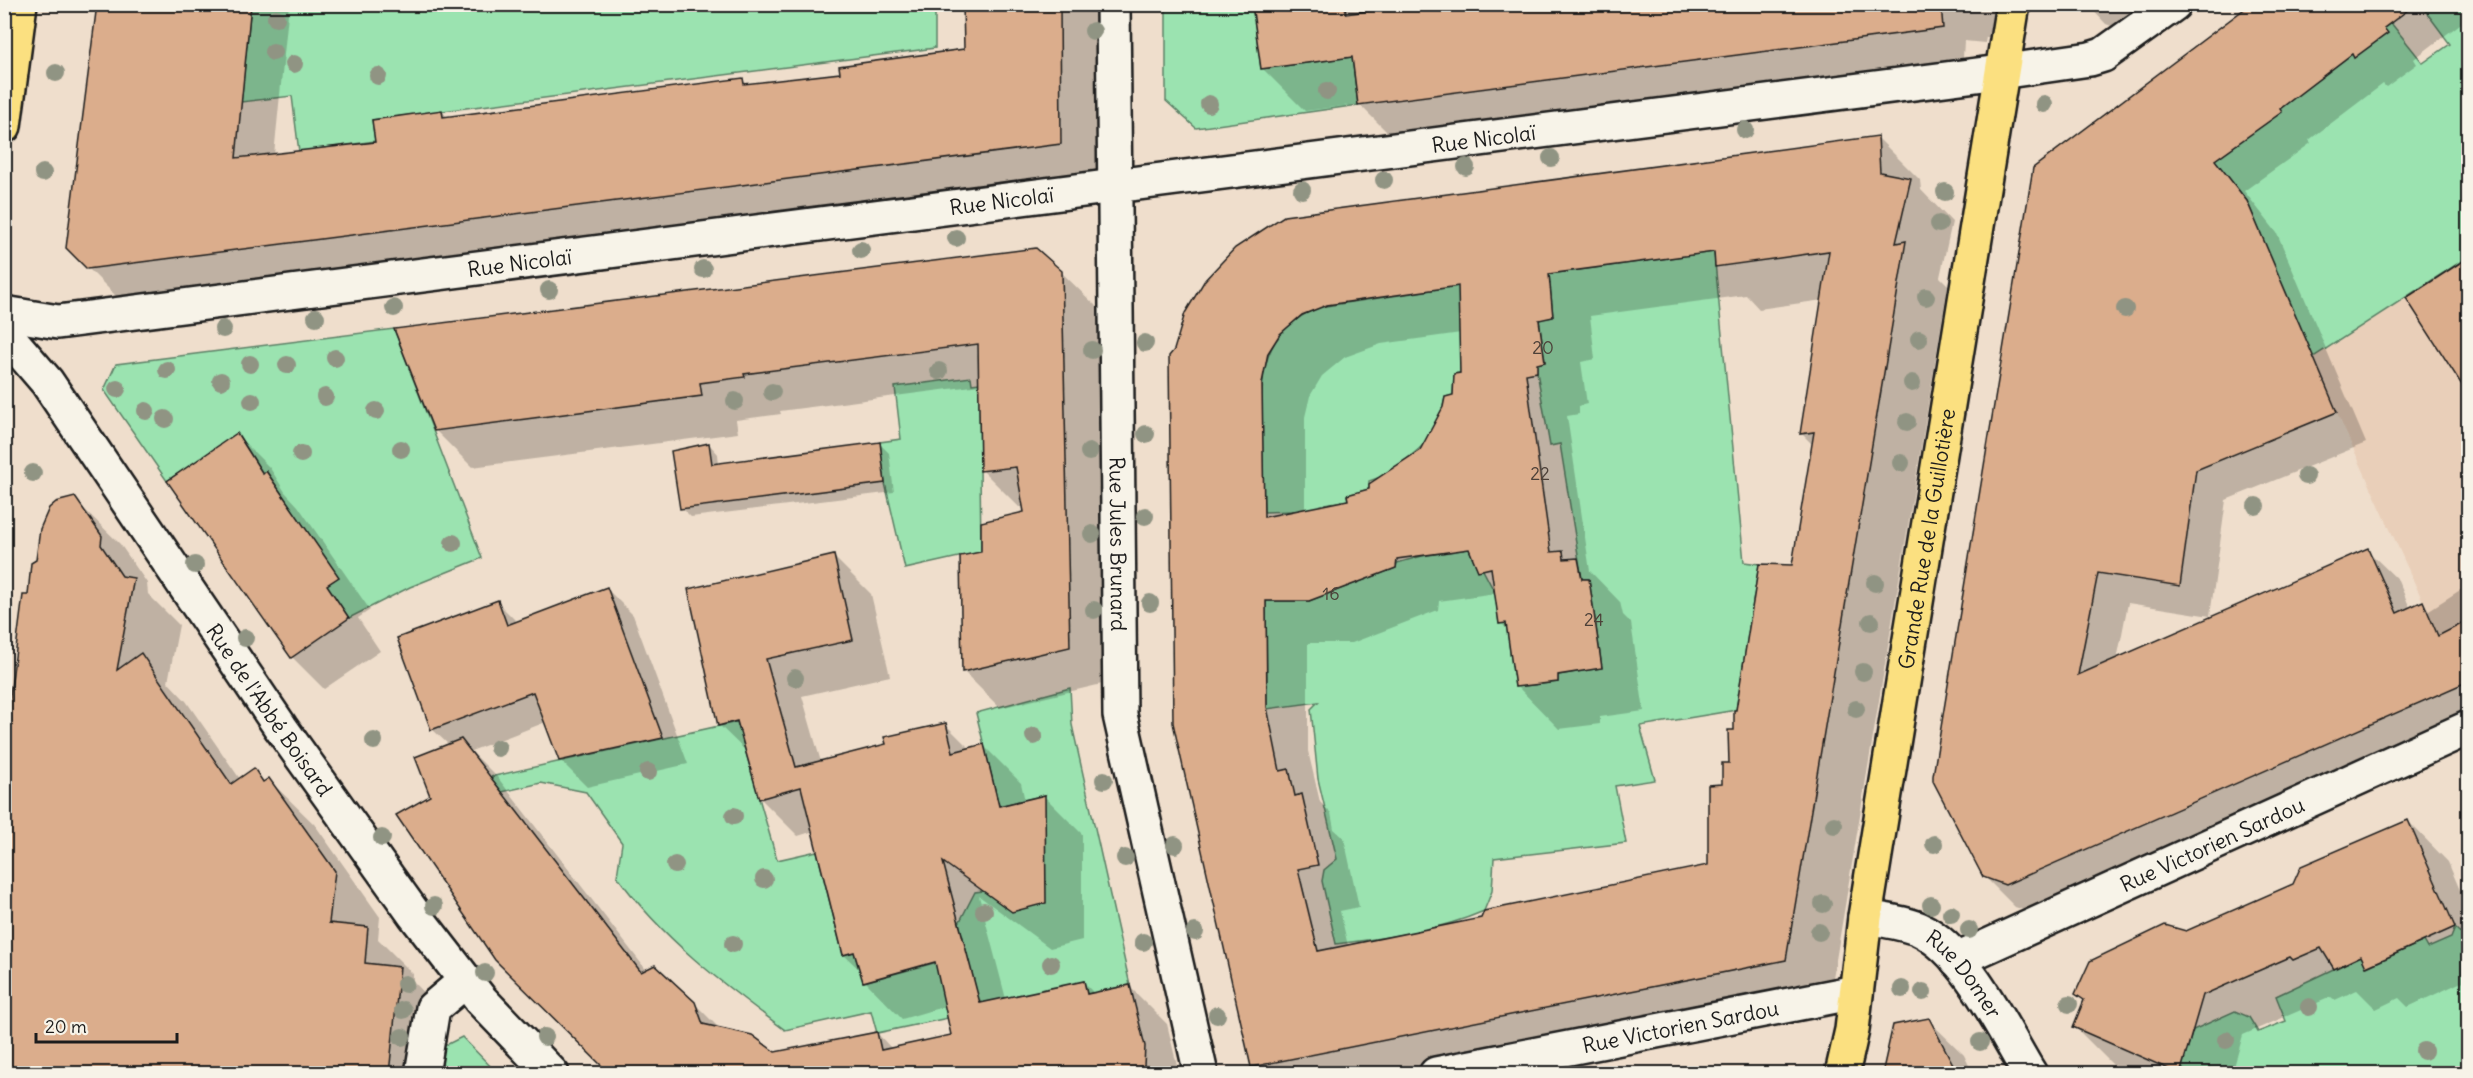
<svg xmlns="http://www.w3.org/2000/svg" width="2473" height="1078" font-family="Delius,sans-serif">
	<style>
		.built { fill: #e9cfb9 }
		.green { fill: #9be3b0; stroke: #5c8066; stroke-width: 1.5 }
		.shadow { fill: #0003; fill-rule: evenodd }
		.building { fill: #dbad8c; stroke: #1c1c1c; stroke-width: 1.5; fill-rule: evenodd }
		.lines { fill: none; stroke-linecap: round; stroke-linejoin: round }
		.minor-casing { stroke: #1c1c1c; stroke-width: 38 }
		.major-casing { stroke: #1c1c1c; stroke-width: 38 }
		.minor { stroke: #f7f3e8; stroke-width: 33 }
		.major { stroke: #fbe080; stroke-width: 33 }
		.tree { fill: #909483 }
		.labels { text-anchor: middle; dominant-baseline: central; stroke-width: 4.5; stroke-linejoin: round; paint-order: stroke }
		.number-label { font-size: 18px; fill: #4c4038 }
		.street-label { font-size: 21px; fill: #1c1c1c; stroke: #f7f3e8 }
	</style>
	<rect width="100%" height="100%" fill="#efdecc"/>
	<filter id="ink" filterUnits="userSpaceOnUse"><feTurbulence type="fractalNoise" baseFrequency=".0167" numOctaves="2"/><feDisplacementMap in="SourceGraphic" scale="12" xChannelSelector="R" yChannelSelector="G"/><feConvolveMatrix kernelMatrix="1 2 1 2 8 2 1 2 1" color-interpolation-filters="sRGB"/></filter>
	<g filter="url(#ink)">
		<!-- built -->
		<path class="built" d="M2468,257v425l-7,3 -149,-327z"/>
		<!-- green -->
		<g class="green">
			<path d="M251,5h684v43l-563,72 3,21 -76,11 -7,-56 -51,6z"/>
			<path d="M1166,5h86l9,64 91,-12 6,48 -162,23 -30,-27z"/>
			<path d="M2421,5h47v252l-156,101 -65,-157 -34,-43 139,-104 35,-21 -3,-5 7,-5 32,40 27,-19z"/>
			<path d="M1714,252l30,310 15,2 -23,146 -96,16 15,54 -40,6 11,57 -132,15 -2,33 -8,20c-46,20 -98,27 -148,33l-14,-63 2,-11 13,-11 -19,-80 -7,-70 7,-7 -51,7 -1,-108h43l87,-33 1,-5 25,-7 47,-7 9,21h5l12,23 4,31 7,-1 9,64 43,-5v-7l44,-7 -13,-89h-7l-22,-135 -10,2 -13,-74v-8l8,-2 -6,-43 14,-2 -4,-43z"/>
			<path d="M1459,286l1,87 -6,1 -1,21 -8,2c-6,37 -22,52 -53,72v4l-23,8v8l-22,6 1,5 -22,4v6l-62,2c-1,-28 -1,-55 -2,-83 -1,-55 -2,-97 57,-122z"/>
			<path d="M394,329l88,229 -72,29 -61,31 -22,-33 11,-8 -71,-105 -4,2 -25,-40 -71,47 -63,-91 12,-26z"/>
			<path d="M971,377l1,7 7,-1 2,169 -76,17 -20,-86 -5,-41 21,-3 -6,-52z"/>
			<path d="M1070,688l2,37 58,260 -43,9 -3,-13 -42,17 -165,35 -6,-22 -86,19c-62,-46 -123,-91 -168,-154l5,-33 -36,-51 -45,-9 -39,9 -12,-15 247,-55 40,138 40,-9 26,104 11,-3 10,30 103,-28 -8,-31 16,-31 8,-1 62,-96 -46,11 -23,-93z"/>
			<path d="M2455,928l13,12v133l-282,1 -4,-7 11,-37 42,-19 14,6 9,15 28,-11 -10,-25 85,-40 6,11 57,-26 4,7 23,-10z"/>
			<path d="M462,1037l35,36 -58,1 3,-27z"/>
		</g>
		<!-- shadow -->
		<g class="shadow">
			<path d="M99,4h190l-15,151 103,-12 65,-32 6,7 295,-38 5,5 93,-11 124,-24v-46h130l1,175 -973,124 -55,-55z"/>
			<path d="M1253,4h128l1,7 50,-7h562l-3,33h-5l-1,6 -21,-2 -2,33 -560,73 -43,-43 -54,7 -43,-43z"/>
			<path d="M2087,4h116l-50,37 -47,-17z"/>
			<path d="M2253,4h215v14l-54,41 3,5 -31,23 -3,-3 -74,56 2,3 -67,48 33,42 89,210 -140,57 -16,116 -82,-13 -11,57 250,-110 31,30 12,28 12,-5 7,7 39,-25v141l-432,188 -21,-7 -31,-31z"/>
			<path d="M1877,137l43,43 1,10 31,32 -12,55 8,8 -119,717 -358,72h-211l-8,-8 -77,-715zM1746,295l13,14 64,-9 -21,134 12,12 -21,121 -58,164 -25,135 -227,53 -135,27 -8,-35 19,-4 -15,-69 -10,-9 -3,-16 -11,-11 -12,-51v-108h44l86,-33 1,-9 57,-8 5,30 8,8 8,55 42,43 41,-5v-7l44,-6 -13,-88 -8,-8 -3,-13 -30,-31 -23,-155 12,-2v-8l8,-2 -6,-42 14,-3 -5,-43zM1461,333l1,41 -8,22 -32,55 -52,39 -21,11 -44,9v-93l5,-21 12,-20 23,-19 36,-13z"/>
			<path d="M1061,272l38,37 7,374 -106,25 -37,-37 62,-158 -1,-6h-5l-37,-37 -2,-85 -200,26 1,3 -45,6 2,13 -266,34 -37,-37z"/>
			<path d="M237,435l33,33 15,24 13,14 72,104 -12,8 22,33 -56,38 -32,-32z"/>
			<path d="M709,444l9,10 1,11 161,-21 9,9 5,39 -203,25 -9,-9z"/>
			<path d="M74,499l46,45 27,39 1,11 31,31 -11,57 18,19 54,78 13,-9 12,12 4,-2 46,45 65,92 -2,22 35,35v7l32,33 -6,60h-435l25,-477 8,-36z"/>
			<path d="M834,557l37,37 19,82 -88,20 19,66 67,-17 57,-21 25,25 14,-3 37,37 4,18 20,-4 37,37v106l-32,8 -71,-52 27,103 78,-16 11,11 35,-7 37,37 12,50h-566l-182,-277 18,-52 -17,-16 65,-127 21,21 89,-34 26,26 55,149 -101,23 -27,-27 -14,-38 -75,29 27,27 149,193 47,32 27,27 54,24 102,-21 15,16 61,-13 -7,-30 -44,13 -37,-38 -3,-9 -18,-17 -30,-124 -16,5 -37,-37 -13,-46 -29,-28z"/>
			<path d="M2408,821l40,41 20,47v70l-60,28 -9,-9 -23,11 -19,-19 -22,10 -4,-3 -88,38 -11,39h-115l5,-4 -6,-2 -41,-41 10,-25 -8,-8 110,-61 107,-48z"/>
			<path d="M1928,1020l36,35 9,19h-89z"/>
		</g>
		<!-- building -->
		<g class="building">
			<path d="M97,4h154l-15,154 139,-16 -3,-22 70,-10 1,7 300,-39 1,6 96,-11 -1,-7 125,-17 -1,-45h97l1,140 -974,125 -21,-21z"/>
			<path d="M1252,4h93l1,10 73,-10h522l2,24 -585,77 -6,-48 -91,12z"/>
			<path d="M2251,4h165l-32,24 4,5 -34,25 -2,-4 -72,55 2,3 -67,48 32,41 90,211 -141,58 -16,116 -82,-13 -20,102 290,-127 29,65 26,-12 15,35 31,-16v61l-464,204 -22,-8 -50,-96v-5l100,-608z"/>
			<path d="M1878,136l2,36 31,6 -15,65 10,-2 -120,719 -535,107 -78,-344 -4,-367 5,-6 11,-37 20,-33 30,-32 49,-32zM1829,251l-29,183 14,-2 -22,133 -33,-1 -23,146h-2v20h-6l1,33h-7v21l-14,1v80l-224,46 -3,7 -163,33 -20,-82 20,-4 -16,-71 -7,2 -6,-27 -9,2 -13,-64 -1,-106h43l87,-33 1,-9 72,-10 9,22 13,-3 8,56 7,-1 9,64 43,-5v-7l44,-7 -13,-89h-7l-4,-21 -14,1 -1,-8 -12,1 -25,-178 11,-2v-8l8,-2 -6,-42 14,-3 -4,-43 165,-22 1,15zM1458,286l2,87 -6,1 -1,21 -8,2 -2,10 -23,43 -51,34v5l-22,6 1,5 -84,17 -2,-134 6,-30 12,-19 22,-19 25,-10z"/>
			<path d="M1036,248l26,23 8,376 -108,25 -2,-116 21,-4v-30l43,-10 -8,-45 -36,4 -2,-127 -234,30 1,3 -45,6 2,13 -268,35 -40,-102z"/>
			<path d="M2469,257v139l-63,-98z"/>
			<path d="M237,433l26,41 3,-3 73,106 -12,8 22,33 -58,40 -124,-177z"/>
			<path d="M880,442l5,41 -205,26 -9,-58 38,-8 3,21z"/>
			<path d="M75,497l27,39 -1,9 21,31 12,2 -17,92 24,-17 90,131 23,-16 9,14 6,-4 66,93 -6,52 39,4 -3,36 35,4 -11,107h-385v-332l19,-147h5l3,-32 5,-3 4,-31 9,-21 7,-6z"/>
			<path d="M834,555l19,85 -87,19 30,108 90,-23 -2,-7 62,-14 7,29 31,-8 15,62 46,-11 1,108 -34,9 -69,-50 37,141 104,-22 3,13 43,-9 15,61 -1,20 -29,8h-505l-115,-114 -99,-145 34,-19 -15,-39 46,-18 180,233 14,-7 40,37 8,22 49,11 23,17 102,-20 4,18 70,-15 -16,-73 -72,20 -9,-30 -11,3 -42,-168 -42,12 -22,-78 -19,5 -30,-137z"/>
			<path d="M607,587l56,151 -104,23 -26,-69 -102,38 -34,-92 101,-38 9,25z"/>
			<path d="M2408,820l47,107 -89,40 -5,-11 -27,13 -13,-21 -28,12 -3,-3 -87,38 -23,79 -107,-47 11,-27 -9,-6 15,-33 75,-36 21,6 107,-47 8,-18z"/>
			<path d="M1929,1018l29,56h-76l11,-49z"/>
		</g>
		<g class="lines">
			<!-- minor casing -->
			<g class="minor-casing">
				<g id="minor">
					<path id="s1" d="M1113,4l7,711 81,359"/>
					<path id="s2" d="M4,313l54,9 1942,-250 90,-13 13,-4 71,-51"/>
					<path id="s3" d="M4,332l43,50 234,346 133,186 66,85 72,75"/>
					<path id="s4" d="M1865,917c17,3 37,5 54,12 48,22 84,101 111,145"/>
					<path id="s5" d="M1957,960l511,-232"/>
					<path d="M422,1074l11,-66 32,-27"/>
					<path id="s6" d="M1436,1074l420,-82"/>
				</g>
			</g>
			<!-- major casing -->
			<g class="major-casing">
				<g id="major">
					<path d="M4,126l16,-122"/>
					<path id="s7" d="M1842,1074l10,-44 13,-113 148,-913"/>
				</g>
			</g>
			<!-- minor -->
			<use href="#minor" class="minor"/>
			<!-- major -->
			<use href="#major" class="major"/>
		</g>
		<!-- trees -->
		<g class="tree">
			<circle cx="276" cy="18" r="9"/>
			<circle cx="1093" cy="31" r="9"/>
			<circle cx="273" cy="52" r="9"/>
			<circle cx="294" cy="64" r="9"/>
			<circle cx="56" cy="73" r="9"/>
			<circle cx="378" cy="76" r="9"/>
			<circle cx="1327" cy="91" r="9"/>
			<circle cx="1209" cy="104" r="9"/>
			<circle cx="2044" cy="104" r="9"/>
			<circle cx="1745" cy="130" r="9"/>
			<circle cx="1551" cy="158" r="9"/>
			<circle cx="1466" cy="167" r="9"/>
			<circle cx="43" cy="173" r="9"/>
			<circle cx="1384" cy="180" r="9"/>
			<circle cx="1302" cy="190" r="9"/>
			<circle cx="1945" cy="192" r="9"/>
			<circle cx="1939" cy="224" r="9"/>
			<circle cx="956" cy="238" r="9"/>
			<circle cx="861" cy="250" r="9"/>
			<circle cx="703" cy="269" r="9"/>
			<circle cx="549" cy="290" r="9"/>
			<circle cx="1926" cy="297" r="9"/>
			<circle cx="394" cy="308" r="9"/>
			<circle cx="2125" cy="309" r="9"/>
			<circle cx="316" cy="317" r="9"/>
			<circle cx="223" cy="329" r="9"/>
			<circle cx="1919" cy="339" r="9"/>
			<circle cx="1145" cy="343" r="9"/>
			<circle cx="1092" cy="350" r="9"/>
			<circle cx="335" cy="358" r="9"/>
			<circle cx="250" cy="364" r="9"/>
			<circle cx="287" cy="365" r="9"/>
			<circle cx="167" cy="370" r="9"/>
			<circle cx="939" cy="371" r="9"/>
			<circle cx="221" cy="381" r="9"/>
			<circle cx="1912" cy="383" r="9"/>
			<circle cx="117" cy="389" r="9"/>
			<circle cx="772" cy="392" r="9"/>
			<circle cx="325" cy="397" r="9"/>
			<circle cx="252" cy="401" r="9"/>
			<circle cx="735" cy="401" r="9"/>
			<circle cx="146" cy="411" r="9"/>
			<circle cx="376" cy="411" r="9"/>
			<circle cx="165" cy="419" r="9"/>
			<circle cx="1907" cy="422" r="9"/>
			<circle cx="1146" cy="434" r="9"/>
			<circle cx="401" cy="449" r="9"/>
			<circle cx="1089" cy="452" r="9"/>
			<circle cx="301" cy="454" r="9"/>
			<circle cx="1901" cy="463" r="9"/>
			<circle cx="33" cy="473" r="9"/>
			<circle cx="2306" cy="476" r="9"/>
			<circle cx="2256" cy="506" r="9"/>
			<circle cx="1145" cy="516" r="9"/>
			<circle cx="1092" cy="534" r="9"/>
			<circle cx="453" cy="543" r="9"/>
			<circle cx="195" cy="565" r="9"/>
			<circle cx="1875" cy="583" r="9"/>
			<circle cx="1150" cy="603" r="9"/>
			<circle cx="1094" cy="610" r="9"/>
			<circle cx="1871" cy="622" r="9"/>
			<circle cx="245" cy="638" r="9"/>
			<circle cx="1863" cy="672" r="9"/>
			<circle cx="795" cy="678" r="9"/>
			<circle cx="1856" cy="709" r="9"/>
			<circle cx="1034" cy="736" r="9"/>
			<circle cx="374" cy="741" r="9"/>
			<circle cx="498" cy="748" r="9"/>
			<circle cx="648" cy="772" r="9"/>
			<circle cx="1104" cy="780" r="9"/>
			<circle cx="734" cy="816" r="9"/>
			<circle cx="1834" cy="825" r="9"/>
			<circle cx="382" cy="838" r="9"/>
			<circle cx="1934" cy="844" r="9"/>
			<circle cx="1175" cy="845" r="9"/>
			<circle cx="1125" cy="858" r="9"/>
			<circle cx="675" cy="865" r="9"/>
			<circle cx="764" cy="879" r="9"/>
			<circle cx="1823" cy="904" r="9"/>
			<circle cx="1931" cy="905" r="9"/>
			<circle cx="434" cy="906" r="9"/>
			<circle cx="984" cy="911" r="9"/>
			<circle cx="1951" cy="914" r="9"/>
			<circle cx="1969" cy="930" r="9"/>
			<circle cx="1195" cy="932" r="9"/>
			<circle cx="1819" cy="932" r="9"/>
			<circle cx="1143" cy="942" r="9"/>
			<circle cx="733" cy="944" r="9"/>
			<circle cx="1051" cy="964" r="9"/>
			<circle cx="485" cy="973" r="9"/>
			<circle cx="405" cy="984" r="9"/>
			<circle cx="1902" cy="989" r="9"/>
			<circle cx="1923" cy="992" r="9"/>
			<circle cx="2069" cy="1004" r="9"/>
			<circle cx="2309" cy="1007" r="9"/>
			<circle cx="403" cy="1010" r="9"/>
			<circle cx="1217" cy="1015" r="9"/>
			<circle cx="402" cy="1037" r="9"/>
			<circle cx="545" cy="1037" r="9"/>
			<circle cx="2226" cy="1040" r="9"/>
			<circle cx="1980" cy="1042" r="9"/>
			<circle cx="2424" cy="1051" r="9"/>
		</g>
	</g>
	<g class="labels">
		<!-- number labels -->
		<g class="number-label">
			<text x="1543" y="347">20</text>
			<text x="1540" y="473">22</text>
			<text x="1331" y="593">16</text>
			<text x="1594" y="619">24</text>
		</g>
		<!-- street labels -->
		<g class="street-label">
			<text stroke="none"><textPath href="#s2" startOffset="1492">Rue Nicolaï</textPath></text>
			<text stroke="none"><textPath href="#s2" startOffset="1006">Rue Nicolaï</textPath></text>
			<text stroke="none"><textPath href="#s2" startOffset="520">Rue Nicolaï</textPath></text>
			<text stroke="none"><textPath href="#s7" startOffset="542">Grande Rue de la Guillotière</textPath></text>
			<text stroke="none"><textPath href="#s1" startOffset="540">Rue Jules Brunard</textPath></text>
			<text stroke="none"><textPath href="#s3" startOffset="462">Rue de l'Abbé Boisard</textPath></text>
			<text stroke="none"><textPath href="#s5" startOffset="280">Rue Victorien Sardou</textPath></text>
			<text stroke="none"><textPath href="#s4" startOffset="120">Rue Domer</textPath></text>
			<text stroke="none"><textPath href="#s6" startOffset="249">Rue Victorien Sardou</textPath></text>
		</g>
	</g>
	<!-- margin -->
	<rect width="2473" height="1078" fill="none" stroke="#f7f3e8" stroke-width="24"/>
	<rect x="12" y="12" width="2449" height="1054" fill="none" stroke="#1c1c1c" stroke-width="2" filter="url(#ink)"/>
	<!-- scale -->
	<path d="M36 1033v9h141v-9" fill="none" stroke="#1c1c1c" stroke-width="3"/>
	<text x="45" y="1033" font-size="18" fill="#1c1c1c" stroke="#f7f3e8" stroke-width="4.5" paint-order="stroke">20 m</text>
</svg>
